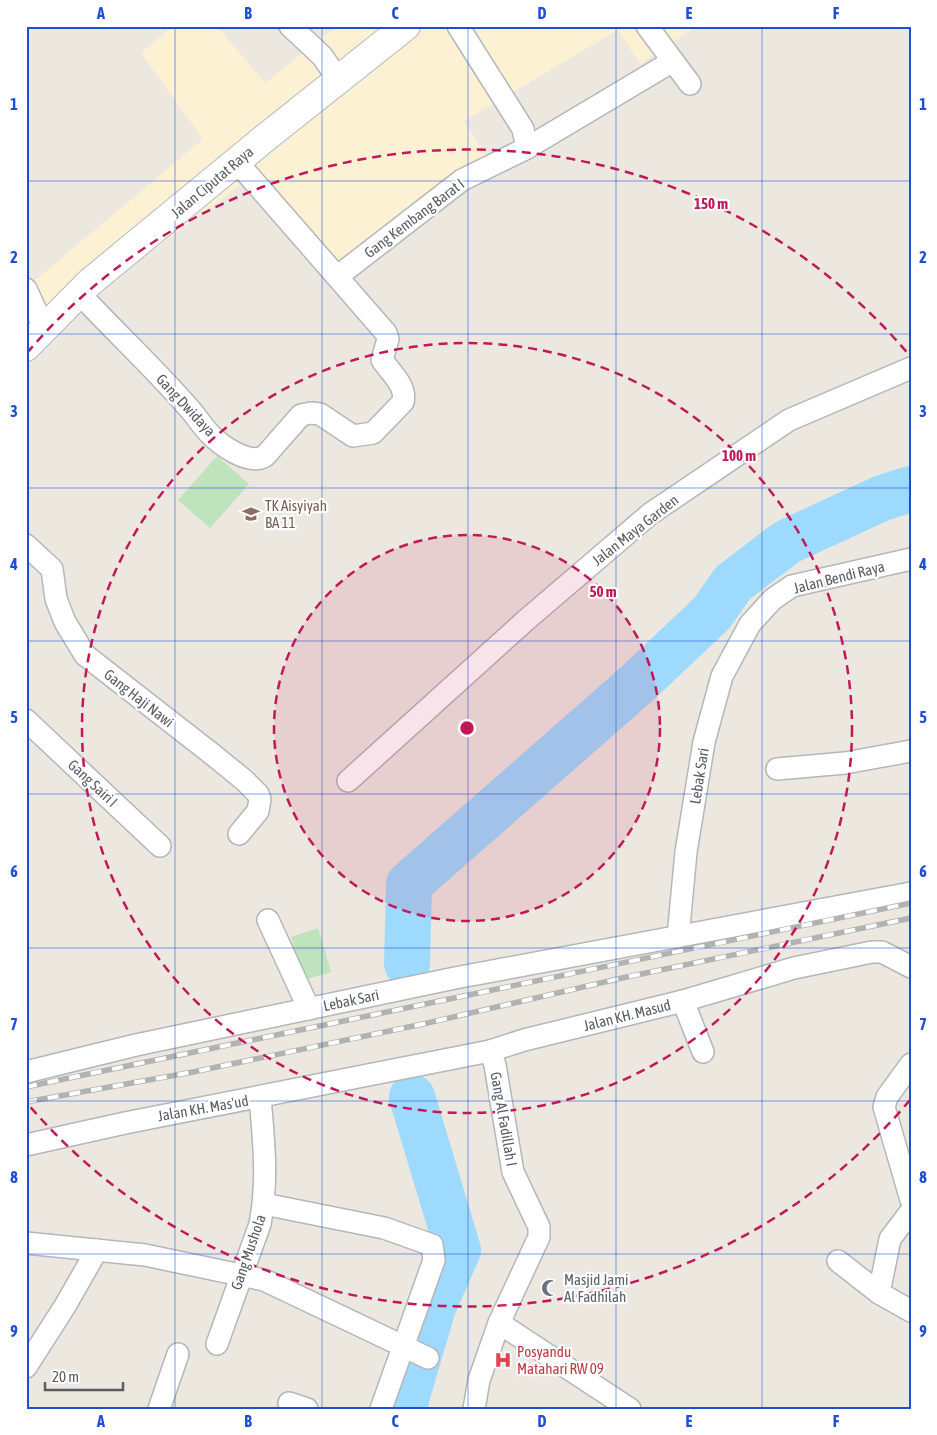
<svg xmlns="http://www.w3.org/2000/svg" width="937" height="1435" font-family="'Asap Condensed',sans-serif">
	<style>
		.commercial { fill: #fdf1d4 }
		.green { fill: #bfe3bc }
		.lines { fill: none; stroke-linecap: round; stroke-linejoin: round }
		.river { stroke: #9edafd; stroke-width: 46 }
		.minor-casing { stroke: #b3b6bb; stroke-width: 24 }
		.secondary-casing { stroke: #b4b8bd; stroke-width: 30 }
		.minor { stroke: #fff; stroke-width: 21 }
		.secondary { stroke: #fff; stroke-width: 28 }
		.rail-casing { stroke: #b1b2b2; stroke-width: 5.5 }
		.rail { stroke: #fff; stroke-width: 4; stroke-dasharray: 11; stroke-linecap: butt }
		.grid { fill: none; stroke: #1d4ed8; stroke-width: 1; stroke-opacity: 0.55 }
		.ring { fill: none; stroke: #c2185b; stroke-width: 2.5; stroke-dasharray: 9 6 }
		.labels { text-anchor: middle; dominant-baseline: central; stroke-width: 4.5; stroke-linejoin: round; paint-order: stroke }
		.street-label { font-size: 15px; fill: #595d61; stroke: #fff }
		.education-label { font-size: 15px; fill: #785e54; stroke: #fff; text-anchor: start }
		.worship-label { font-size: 15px; fill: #5b616d; stroke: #fff; text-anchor: start }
		.health-label { font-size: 15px; fill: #be3a42; stroke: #fff; text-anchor: start }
		.centre { fill: #c2185b; stroke: #fff; stroke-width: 2.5 }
		.ring-label { font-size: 15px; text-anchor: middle; font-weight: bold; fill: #c2185b; stroke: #fff; stroke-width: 4.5; stroke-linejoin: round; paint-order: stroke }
		.neatline { fill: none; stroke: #1d4ed8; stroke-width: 2 }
		.grid-label { font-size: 16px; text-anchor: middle; font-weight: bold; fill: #1d4ed8 }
	</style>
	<rect width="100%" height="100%" fill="#ece8e0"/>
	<!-- commercial -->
	<path class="commercial" d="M173,26h44l48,57 72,-57h360l-57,38 -22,-34 -154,91 25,40 -158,115 -81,-98 -181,135 -43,42v-67l177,-149 -62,-86z"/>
	<!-- green -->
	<g class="green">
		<path d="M217,456l32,28 -39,44 -32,-28z"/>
		<path d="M318,928l13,44 -27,8 -13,-43z"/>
	</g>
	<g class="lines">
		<!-- river -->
		<g class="river">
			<path d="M407,964l2,-80 230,-202 73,-69 21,-30 54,-41 95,-44 29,-9"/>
			<path d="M405,1409l1,-10 27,-92 25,-57 -46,-153"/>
		</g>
		<!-- minor casing -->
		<g class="minor-casing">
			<g id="minor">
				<path d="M290,26l32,30 16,23"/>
				<path d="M647,26l43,58"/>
				<path d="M527,148l146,-87"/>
				<path d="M338,276l124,-96 65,-32 -4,-19 -65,-103"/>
				<path d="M26,289l18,39"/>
				<path d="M79,293c35,38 74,74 108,113 8,8 14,19 22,27 11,12 40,33 56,23l36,-41 10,-2 9,1 33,22 20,-3 30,-31c4,-16 -12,-29 -21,-42l6,-21 -2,-6 -149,-171"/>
				<path d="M26,545l26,24 4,30 9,23 20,33 127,99 32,26 14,14 2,5 -2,12 -19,23"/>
				<path d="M26,720l134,126"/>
				<path d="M777,769l68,-6 66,-12"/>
				<path d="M348,781l177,-160 125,-107 139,-94 122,-52"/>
				<path d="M268,920l41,89"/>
				<path d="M678,937l8,-85 18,-110 18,-66 28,-52 23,-25 19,-13 119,-27"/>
				<path d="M683,1001l20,51"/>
				<path d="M911,1064l-24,33 -3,10 27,93"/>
				<path d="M26,1072l110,-27 319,-67 456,-85"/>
				<path d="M26,1145l99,-22 365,-72 34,-11 159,-39 111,-33 78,-16h10l29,15"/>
				<path d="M264,1204l120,24 48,17 2,15 -53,149"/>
				<path d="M26,1243l119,12 119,25 164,78"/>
				<path d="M838,1261l41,32 32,18"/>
				<path d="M879,1293l11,-54 21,-28"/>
				<path d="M499,1323l131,86"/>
				<path d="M217,1344l43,-120c8,-42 4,-83 0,-126"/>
				<path d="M26,1367l39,-61 32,-56"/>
				<path d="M289,1403l18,6"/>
				<path d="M159,1409l19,-55"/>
				<path d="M474,1409l5,-29 20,-57 40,-86v-10l-26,-55 -18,-107 -5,-14"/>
			</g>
		</g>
		<!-- secondary casing -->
		<g class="secondary-casing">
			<path id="secondary" d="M26,347l63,-64 176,-145 141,-112"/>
		</g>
		<!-- minor -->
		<use href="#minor" class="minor"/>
		<!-- secondary -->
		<use href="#secondary" class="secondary"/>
		<!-- rail casing -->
		<g class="rail-casing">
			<g id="rail">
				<path d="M26,1087l885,-184"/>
				<path d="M26,1102l167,-30 230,-48 199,-46 289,-60"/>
			</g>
		</g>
		<!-- rail -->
		<use href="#rail" class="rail"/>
	</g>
	<!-- grid -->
	<path class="grid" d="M175,26v1383M322,26v1383M468,26v1383M616,26v1383M762,26v1383M26,181h885M26,334h885M26,488h885M26,641h885M26,794h885M26,948h885M26,1101h885M26,1254h885"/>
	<!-- distance rings -->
	<circle cx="467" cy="728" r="193" fill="#c2185b" fill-opacity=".12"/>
	<g class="ring">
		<circle cx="467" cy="728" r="193"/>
		<circle cx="467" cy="728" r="385"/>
		<path d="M910 1100A578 578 0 0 1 27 1103M27 353A578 578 0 0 1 910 356"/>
	</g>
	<!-- icons -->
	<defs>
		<g id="school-bare" transform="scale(1.35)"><path d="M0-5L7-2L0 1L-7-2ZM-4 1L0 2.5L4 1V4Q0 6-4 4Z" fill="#8d6e63" stroke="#fff" stroke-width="2.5" paint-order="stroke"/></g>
		<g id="mosque-bare" transform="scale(1.35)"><path d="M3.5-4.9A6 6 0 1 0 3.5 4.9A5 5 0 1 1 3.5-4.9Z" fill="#6b7280" stroke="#fff" stroke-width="2.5" paint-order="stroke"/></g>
		<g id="hospital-bare" transform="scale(1.35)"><path d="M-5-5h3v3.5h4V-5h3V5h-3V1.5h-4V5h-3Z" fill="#e0444e" stroke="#fff" stroke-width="2.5" paint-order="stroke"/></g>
	</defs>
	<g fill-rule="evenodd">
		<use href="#school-bare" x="251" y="514"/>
		<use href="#mosque-bare" x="550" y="1288"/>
		<use href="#hospital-bare" x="503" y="1360"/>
	</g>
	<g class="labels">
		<!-- street labels -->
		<g class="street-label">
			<text transform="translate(212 182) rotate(-40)">Jalan Ciputat Raya</text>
			<text transform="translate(414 218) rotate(-37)">Gang Kembang Barat I</text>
			<text transform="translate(186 405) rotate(47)">Gang Dwidaya</text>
			<text transform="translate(635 530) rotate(-38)">Jalan Maya Garden</text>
			<text transform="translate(839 577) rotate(-14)">Jalan Bendi Raya</text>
			<text transform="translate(139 698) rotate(38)">Gang Haji Nawi</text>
			<text transform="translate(699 776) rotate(-81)">Lebak Sari</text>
			<text transform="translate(93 783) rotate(43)">Gang Sairi I</text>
			<text transform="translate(351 1000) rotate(-12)">Lebak Sari</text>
			<text transform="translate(627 1015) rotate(-14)">Jalan KH. Masud</text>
			<text transform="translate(203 1108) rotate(-10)">Jalan KH. Mas'ud</text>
			<text transform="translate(504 1119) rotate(80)">Gang Al Fadillah I</text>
			<text transform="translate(248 1252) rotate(-71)">Gang Mushola</text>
		</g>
		<!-- education labels -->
		<g class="education-label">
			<text x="265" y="505">TK Aisyiyah<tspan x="265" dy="17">BA 11</tspan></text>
		</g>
		<!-- worship labels -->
		<g class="worship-label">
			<text x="564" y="1279">Masjid Jami<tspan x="564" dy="17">Al Fadhilah</tspan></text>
		</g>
		<!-- health labels -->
		<g class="health-label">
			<text x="517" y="1351">Posyandu<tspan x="517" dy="17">Matahari RW 09</tspan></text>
		</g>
	</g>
	<circle cx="467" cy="728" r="8" class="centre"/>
	<g class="ring-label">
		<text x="711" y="209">150 m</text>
		<text x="739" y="461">100 m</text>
		<text x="603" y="597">50 m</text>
	</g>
	<!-- border -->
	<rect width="937" height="1435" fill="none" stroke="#ffffff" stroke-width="55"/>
	<!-- scale -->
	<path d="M45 1382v8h78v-8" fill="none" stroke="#595d61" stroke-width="2.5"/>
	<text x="52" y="1382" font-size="15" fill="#595d61" stroke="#ffffff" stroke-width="4" paint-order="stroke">20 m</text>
	<rect x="28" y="28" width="882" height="1380" class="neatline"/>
	<g class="grid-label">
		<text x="101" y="19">A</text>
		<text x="248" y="19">B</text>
		<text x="395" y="19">C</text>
		<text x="542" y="19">D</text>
		<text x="689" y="19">E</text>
		<text x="836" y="19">F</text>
		<text x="14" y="110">1</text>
		<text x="923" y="110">1</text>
		<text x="14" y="263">2</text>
		<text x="923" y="263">2</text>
		<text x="14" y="417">3</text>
		<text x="923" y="417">3</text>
		<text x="14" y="570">4</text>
		<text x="923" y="570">4</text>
		<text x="14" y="723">5</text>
		<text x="923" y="723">5</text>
		<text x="14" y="877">6</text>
		<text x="923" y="877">6</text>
		<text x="14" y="1030">7</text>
		<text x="923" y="1030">7</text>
		<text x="14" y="1183">8</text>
		<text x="923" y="1183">8</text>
		<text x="14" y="1337">9</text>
		<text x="923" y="1337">9</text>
		<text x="101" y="1427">A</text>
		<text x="248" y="1427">B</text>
		<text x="395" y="1427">C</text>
		<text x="542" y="1427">D</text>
		<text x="689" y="1427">E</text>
		<text x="836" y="1427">F</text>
	</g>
</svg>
